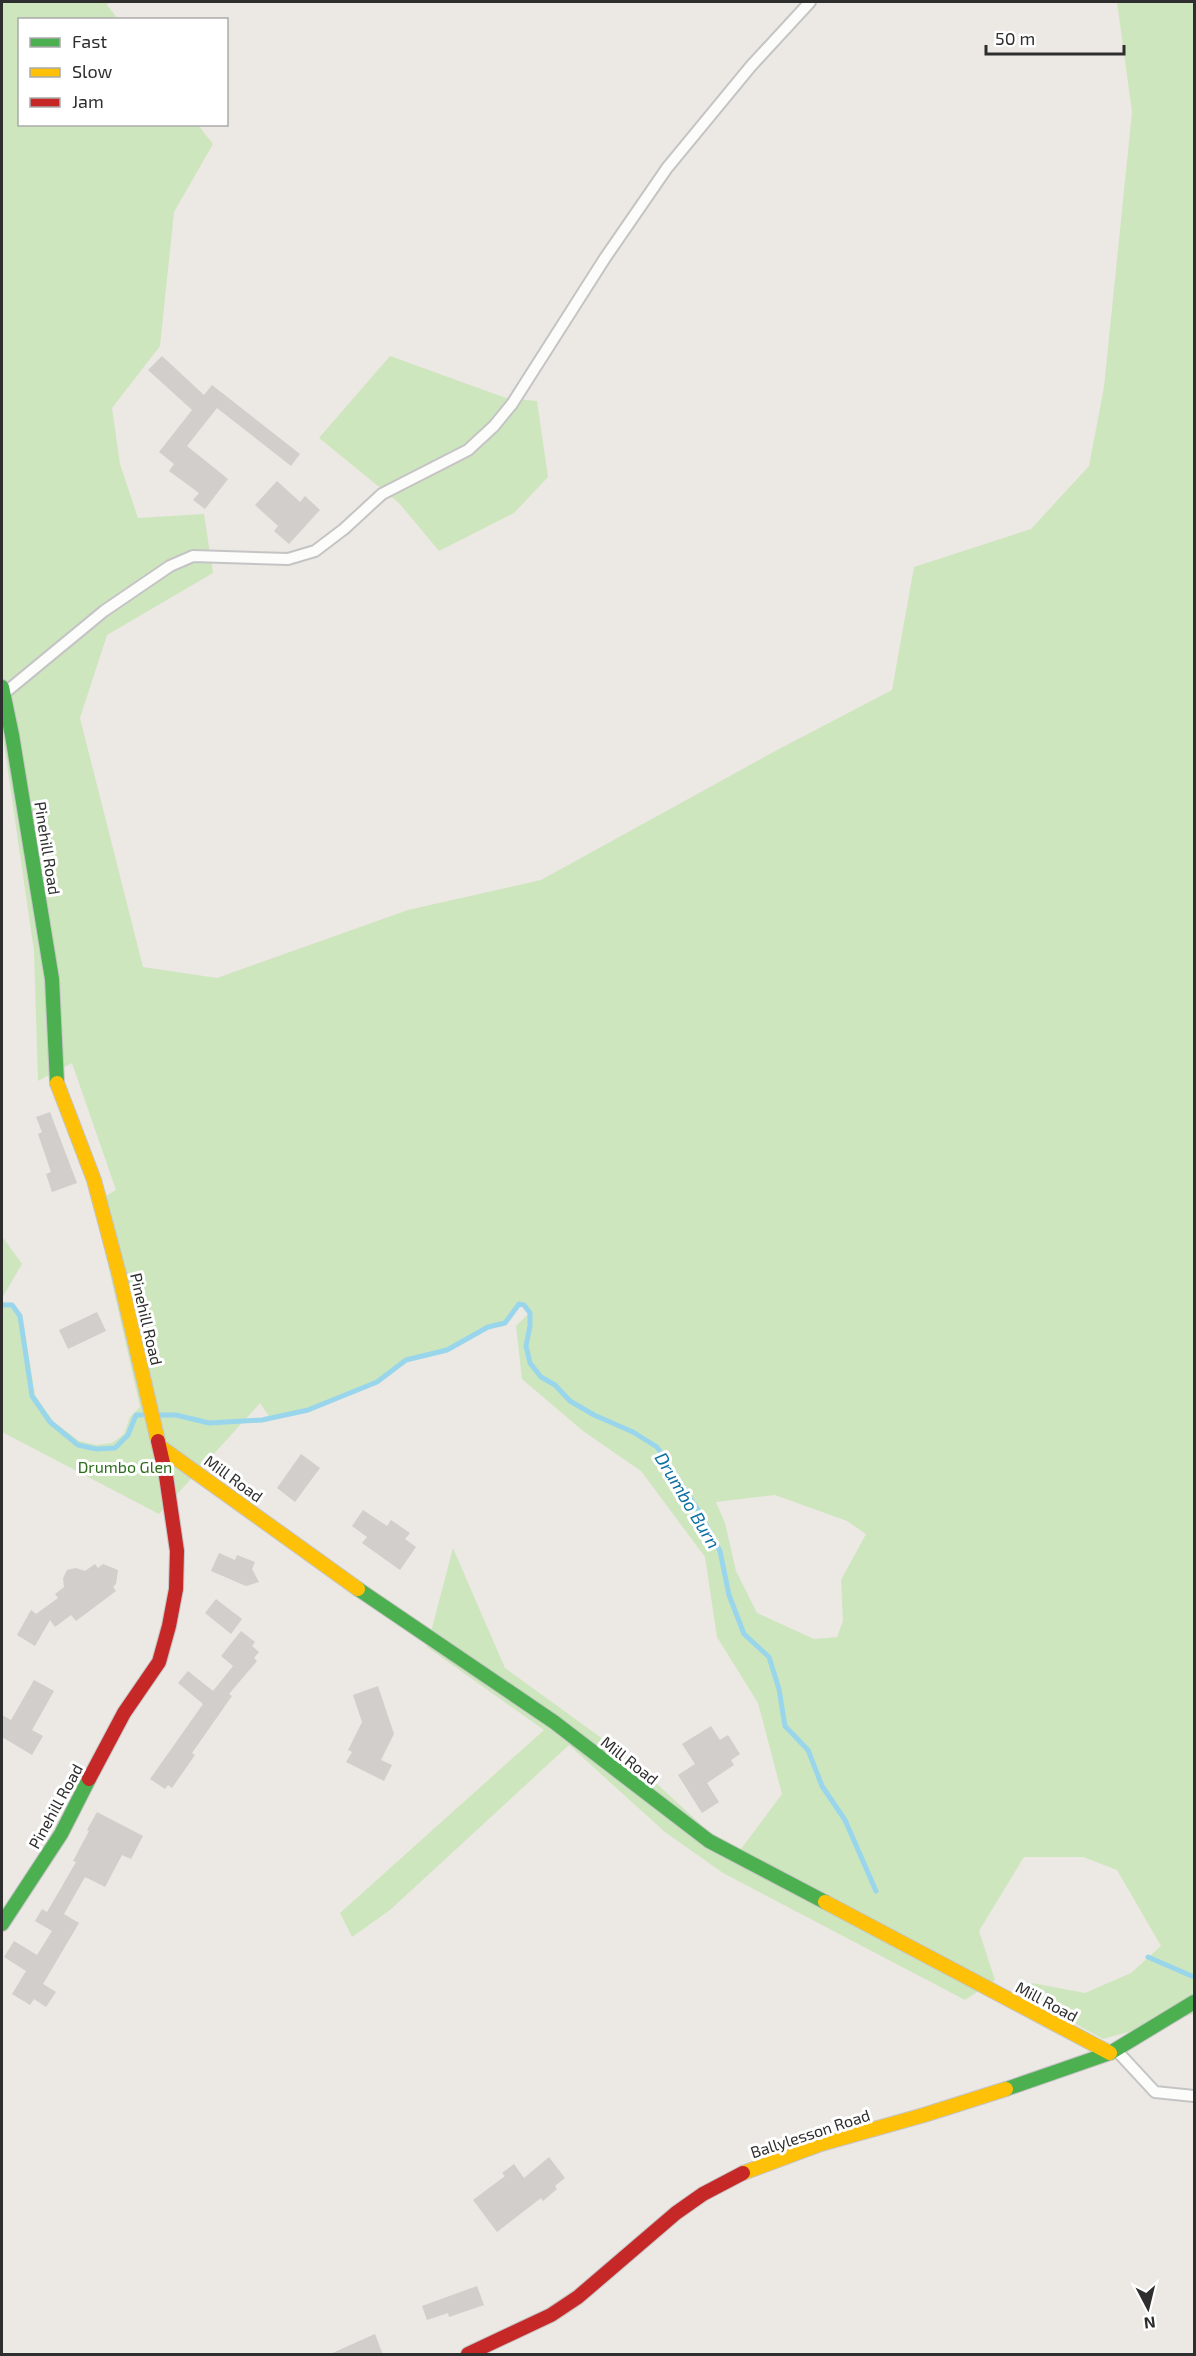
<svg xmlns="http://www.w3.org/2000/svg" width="1196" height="2356" font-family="'Exo 2',sans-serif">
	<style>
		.green { fill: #cee6be; fill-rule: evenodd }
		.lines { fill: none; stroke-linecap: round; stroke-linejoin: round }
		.stream { stroke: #99d6ec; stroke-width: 5 }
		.building { fill: #d1cecb }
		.lane-casing { stroke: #c5c4c5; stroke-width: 14 }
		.fast-casing { stroke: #c5c4c5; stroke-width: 16 }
		.slow-casing { stroke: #c5c4c5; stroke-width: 16 }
		.jam-casing { stroke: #c5c4c5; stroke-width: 16 }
		.lane { stroke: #fcfcfb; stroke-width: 10 }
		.fast { stroke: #4caf50; stroke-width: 14 }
		.slow { stroke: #ffc107; stroke-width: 14 }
		.jam { stroke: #c62828; stroke-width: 14 }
		.labels { text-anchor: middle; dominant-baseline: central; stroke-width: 6; stroke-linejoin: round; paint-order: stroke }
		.street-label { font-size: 16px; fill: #2e2e2e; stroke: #fff }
		.park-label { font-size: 16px; fill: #2c6e1b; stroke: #fff }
		.water-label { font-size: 18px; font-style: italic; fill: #0d6fa3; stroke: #fff }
	</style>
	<rect width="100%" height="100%" fill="#ece8e4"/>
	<!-- green -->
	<g class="green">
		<path d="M2,2h107l-2,3 11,14 -98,1v104l178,1 15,19 -39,68 -14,134 -48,62 8,56 18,54 66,-4 9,59 -106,62 -27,83 63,249 74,11 191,-68 133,-30 238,-131 113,-59 22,-123 117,-38 58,-63 15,-79 28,-275 -15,-110h77v2012l-91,25 -80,-44 9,-12 53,10 46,-20 30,-27 -44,-76 -34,-13h-59l-45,74 16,49 -30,20 -242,-127 -58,-41 -96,-87 -179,165 -38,27 -12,-24 204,-183 -117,-83 26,-99 52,120 124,90 79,73 33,18 41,-55 -24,-91 -41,-66 -12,-80 -64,-86 -58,-40 -61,-52 -6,-53 13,-13 -5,-8 -5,-1 -14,19 -18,4 -40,23 -41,10 -29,22 -69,28 -37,9 -11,-16 -101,111 -157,-82v-130l10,1 10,11 13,81 18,26 26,20 17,4 16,-2 12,-9 6,-17 10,-10 -46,-204 22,-13 -44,-127 -34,18 -4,-130 -32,-220zM775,1495l72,26 19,13 -25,46 2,41 -6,16 -23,2 -57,-26 -21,-42 -11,-48 -9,-21z"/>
		<path d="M390,356l116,42 31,3 11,76 -34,36 -75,38 -40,-48 -80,-65z"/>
		<path d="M2,1239h2l18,25 -20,34z"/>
	</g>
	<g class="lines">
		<!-- stream -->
		<g class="stream">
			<path d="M2,1305h10l8,11 12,80 18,26 28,23 18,4 19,-1 13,-13 8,-20h6"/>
			<path d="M161,1415h15l33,8 53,-3 46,-10 69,-28 29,-22 41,-10 41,-23 17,-4 14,-19 5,1 6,8v13l-4,20 4,17 11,14 14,8 15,16 24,14 39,17 24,15 41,63 22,41 9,44 15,39 25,23 10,32 6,37 23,24 14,36 23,34 31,71"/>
			<path d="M1148,1957l46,20"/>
		</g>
	</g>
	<!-- building -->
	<g class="building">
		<path d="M162,356l42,39 8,-10 88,69 -9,12 -74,-58 -30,38 41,33 -23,30 -12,-9 6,-7 -30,-22 5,-7 -15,-12 33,-42 -44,-40z"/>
		<path d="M277,481l23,21 5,-6 15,14 -31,34 -15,-13 4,-5 -23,-21z"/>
		<path d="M50,1112l27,71 -25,9 -6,-18 5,-2 -13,-38 4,-2 -6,-15z"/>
		<path d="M97,1312l9,19 -38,18 -9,-19z"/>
		<path d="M301,1454l19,14 -25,34 -18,-14z"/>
		<path d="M363,1510l24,16 4,-6 19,13 -5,6 11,8 -16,23 -38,-27 5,-6 -15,-11z"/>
		<path d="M219,1553l16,7 2,-5 18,7 -3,7 7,13 -13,4 -35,-15z"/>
		<path d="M95,1564l3,4 5,-4 15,6 -2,14 -3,3 3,4 -40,30 -5,-6 -16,12 -5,-7 -15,26 -18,-11 14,-25 5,4 22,-16 -3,-4 9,-7 -1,-9 4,-8 9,-2 9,3z"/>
		<path d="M216,1599l26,20 -11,15 -26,-21z"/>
		<path d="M241,1631l14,11 -3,4 7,6 -5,6 3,3 -28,33 3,2 -40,57 3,2 -23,33 -4,-3 -3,4 -15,-10 53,-75 -25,-21 10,-12 25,20 20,-25 -12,-10z"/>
		<path d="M34,1680l20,11 -22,39 11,6 -11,19 -30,-18v-22l9,5z"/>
		<path d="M378,1686l16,48 -13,26 11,5 -8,16 -38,-19 6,-10 -4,-2 14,-28 -9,-27z"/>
		<path d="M711,1726l9,14 8,-5 12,19 -9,6 3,5 -27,18 12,19 -17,11 -24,-38 17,-11 -13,-20z"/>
		<path d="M97,1812l46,24 -12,23 -9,-4 -17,32 -20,-10 -21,37 15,9 -36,61 13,8 -10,15 -12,-8 -4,6 -18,-11 14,-23 -22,-14 10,-16 23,14 15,-24 -17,-10 7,-12 5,3 29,-50 -3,-1 16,-30 -2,-1z"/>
		<path d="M549,2157l16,21 -10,8 2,3 -14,12 -2,-3 -44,34 -24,-32 32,-24 -3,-3 12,-9 10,14z"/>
		<path d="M477,2286l7,19 -35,12 -1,-4 -21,7 -5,-14z"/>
		<path d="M375,2334l8,21h-55z"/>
	</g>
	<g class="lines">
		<!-- lane casing -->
		<g class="lane-casing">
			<g id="lane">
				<path d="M7,691l97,-80 66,-45 23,-10 95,3 27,-8 29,-22 38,-35 86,-44 26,-24 18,-22 93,-146 62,-90 84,-102 59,-64"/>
				<path d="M1118,2052l37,40 39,4"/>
			</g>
		</g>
		<!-- fast casing -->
		<g class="fast-casing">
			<g id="fast">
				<path d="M2,687l10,48 40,244 5,104"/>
				<path d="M358,1589l196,133 155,119 116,61"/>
				<path d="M2,1924l59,-90 28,-55"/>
				<path d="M1006,2089l104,-36 84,-51"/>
			</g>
		</g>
		<!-- slow casing -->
		<g class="slow-casing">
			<g id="slow">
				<path d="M57,1083l37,97 25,94 39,167"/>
				<path d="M159,1446l199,143"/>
				<path d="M825,1902l285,151"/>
				<path d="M743,2173l78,-29 103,-29 82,-26"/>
			</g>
		</g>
		<!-- jam casing -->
		<g class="jam-casing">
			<g id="jam">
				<path d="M89,1779l35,-66 35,-51 10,-36 7,-37 1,-38 -11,-75 -8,-35"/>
				<path d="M468,2354l83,-39 27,-18 98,-84 27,-19 40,-21"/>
			</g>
		</g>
		<!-- lane -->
		<use href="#lane" class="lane"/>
		<!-- fast -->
		<use href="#fast" class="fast"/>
		<!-- slow -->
		<use href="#slow" class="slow"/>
		<!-- jam -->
		<use href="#jam" class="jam"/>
	</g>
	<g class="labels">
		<!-- street labels -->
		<g class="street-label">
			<text transform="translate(48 848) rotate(81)">Pinehill Road</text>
			<text transform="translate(147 1319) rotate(77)">Pinehill Road</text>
			<text transform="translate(234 1478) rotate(36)">Mill Road</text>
			<text transform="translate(630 1760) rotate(38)">Mill Road</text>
			<text transform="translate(55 1806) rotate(-61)">Pinehill Road</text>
			<text transform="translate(1047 2001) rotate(28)">Mill Road</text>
			<text transform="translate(810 2133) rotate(-18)">Ballylesson Road</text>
		</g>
		<!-- park labels -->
		<g class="park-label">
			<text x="125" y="1466">Drumbo Glen</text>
		</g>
		<!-- water labels -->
		<g class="water-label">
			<text transform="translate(688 1500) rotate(59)">Drumbo Burn</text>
		</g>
	</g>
	<!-- border -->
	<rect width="1196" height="2356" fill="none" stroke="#2e2e2e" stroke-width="6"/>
	<!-- legend -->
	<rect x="18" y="18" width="210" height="108" fill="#ffffff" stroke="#ababab" stroke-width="1.5"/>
	<rect x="30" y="38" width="30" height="9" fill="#4caf50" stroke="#ababab" stroke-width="1.5"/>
	<text x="72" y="48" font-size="18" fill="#2e2e2e">Fast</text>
	<rect x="30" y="68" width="30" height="9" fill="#ffc107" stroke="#ababab" stroke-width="1.5"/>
	<text x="72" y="78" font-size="18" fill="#2e2e2e">Slow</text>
	<rect x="30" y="98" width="30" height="9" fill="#c62828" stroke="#ababab" stroke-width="1.5"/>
	<text x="72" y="108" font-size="18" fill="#2e2e2e">Jam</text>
	<!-- north arrow -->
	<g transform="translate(1148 2308) rotate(173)" stroke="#ffffff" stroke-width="4.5" paint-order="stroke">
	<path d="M0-4.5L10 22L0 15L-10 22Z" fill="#2e2e2e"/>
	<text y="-9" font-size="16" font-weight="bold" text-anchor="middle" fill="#2e2e2e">N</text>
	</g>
	<!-- scale -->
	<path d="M986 45v9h138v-9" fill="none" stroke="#2e2e2e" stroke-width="3"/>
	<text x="995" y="45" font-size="18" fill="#2e2e2e" stroke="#ffffff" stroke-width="4.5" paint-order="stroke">50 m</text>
</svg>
